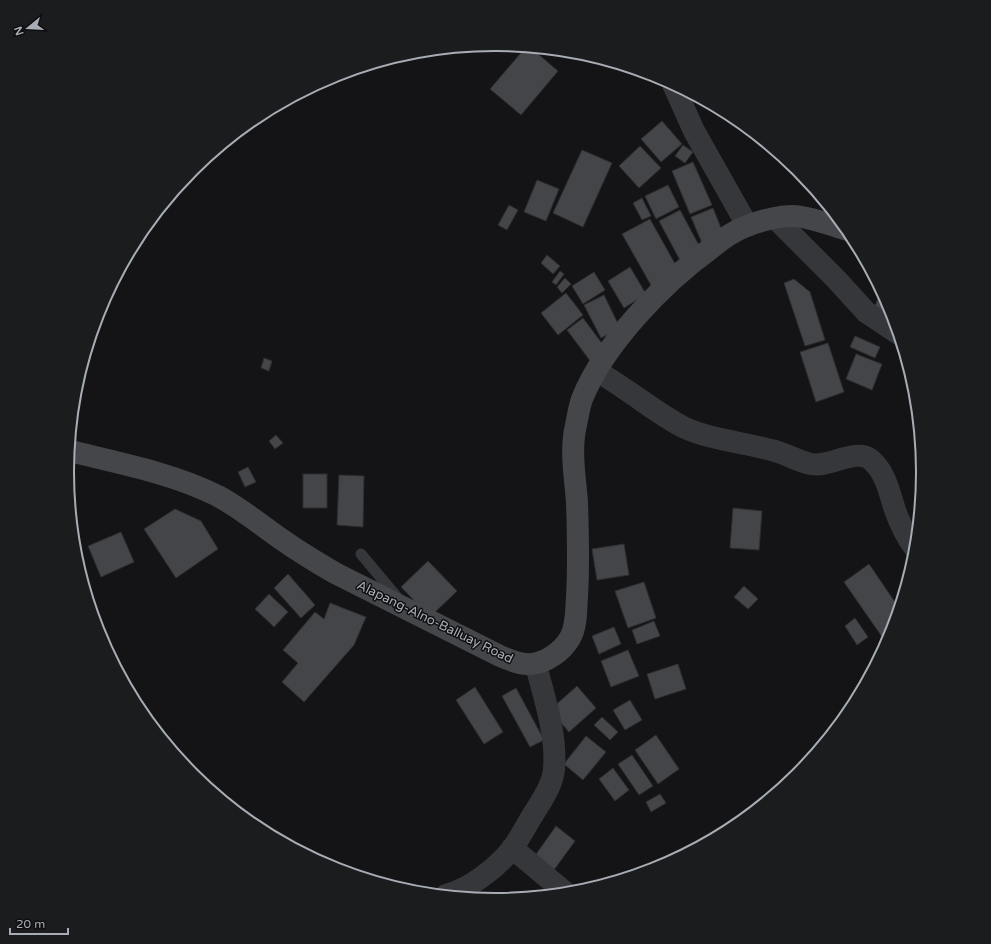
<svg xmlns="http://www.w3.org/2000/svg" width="991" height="944" font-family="'Varela Round',sans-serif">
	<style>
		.building { fill: #444549; stroke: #2f2f32 }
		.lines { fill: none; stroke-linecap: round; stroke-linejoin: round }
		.lane { stroke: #36373a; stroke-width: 11 }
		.street { stroke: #36373a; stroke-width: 22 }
		.secondary { stroke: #44464a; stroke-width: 22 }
		.labels { text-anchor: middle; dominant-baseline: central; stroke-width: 3; stroke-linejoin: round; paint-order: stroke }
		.street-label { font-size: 13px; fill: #a8acb5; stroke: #0f0f11 }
		.rim { fill: none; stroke: #a8acb5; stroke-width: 2 }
	</style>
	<rect width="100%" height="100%" fill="#141416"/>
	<!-- building -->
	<g class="building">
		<path d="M526,47l5,1 27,23 -37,44 -31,-26z"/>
		<path d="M662,121l20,23 -21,18 -20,-23z"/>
		<path d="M683,145l10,7 -8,11 -10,-7z"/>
		<path d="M640,146l21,22 -22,20 -20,-22z"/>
		<path d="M582,150l30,13 -29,64 -30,-14z"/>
		<path d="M693,162l19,43 -22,9 -18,-43z"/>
		<path d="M537,180l22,9 -13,32 -22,-9z"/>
		<path d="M668,185l11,22 -23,12 -11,-23z"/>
		<path d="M642,198l9,18 -9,4 -9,-17z"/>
		<path d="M509,205l9,5 -11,20 -9,-5z"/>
		<path d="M713,208l10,25 -21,10 -11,-26z"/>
		<path d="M680,210l22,41 -21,11 -22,-41z"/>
		<path d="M650,219l29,52 -27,16 -30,-53z"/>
		<path d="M547,255l13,11 -7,8 -12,-11z"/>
		<path d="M630,267l16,27 -22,14 -16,-27z"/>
		<path d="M560,271l4,3 -8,11 -4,-3z"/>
		<path d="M594,272l11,18 -22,14 -11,-18z"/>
		<path d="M565,278l6,6 -9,9 -5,-6z"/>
		<path d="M794,279l16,13 15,48 -20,6 -21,-63z"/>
		<path d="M881,290l10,18 2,8 -19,-7z"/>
		<path d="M566,293l17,22 -25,20 -17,-22z"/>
		<path d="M604,295l16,33 -19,10 -17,-33z"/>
		<path d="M583,318l24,32 -16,12 -24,-32z"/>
		<path d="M855,336l25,11 -5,11 -25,-11z"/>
		<path d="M828,343l16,49 -28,10 -16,-50z"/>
		<path d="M856,354l26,10 -10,26 -26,-11z"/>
		<path d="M264,358l8,3 -3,10 -8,-3z"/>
		<path d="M276,435l7,8 -8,6 -6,-8z"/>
		<path d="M248,467l8,15 -11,5 -7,-15z"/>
		<rect x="303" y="474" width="24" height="34"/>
		<path d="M339,475l25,1 -1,51 -26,-2z"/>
		<path d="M733,508l29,3 -3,39 -29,-2z"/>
		<path d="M175,509l26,12 17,28 -42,29 -32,-49z"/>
		<path d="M121,532l13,30 -33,15 -13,-31z"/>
		<path d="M624,544l5,31 -32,5 -5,-31z"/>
		<path d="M428,561l29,30 -27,26 -29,-30z"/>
		<path d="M869,564l30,44 -8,28 -4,8 -43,-62z"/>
		<path d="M288,574l27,31 -14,13 -27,-30z"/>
		<path d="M644,582l12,36 -28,10 -13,-37z"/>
		<path d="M744,586l14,13 -10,10 -14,-12z"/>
		<path d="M269,594l19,18 -14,15 -19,-18z"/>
		<path d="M330,603l36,14 -12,28 -50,57 -22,-20 16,-19 -15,-13 32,-38 9,7z"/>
		<path d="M855,618l13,19 -11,8 -12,-19z"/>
		<path d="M654,621l6,15 -23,8 -5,-14z"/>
		<path d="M614,627l7,17 -22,10 -7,-18z"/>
		<path d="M628,650l11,26 -28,11 -10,-26z"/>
		<path d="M678,664l8,25 -31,10 -8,-25z"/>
		<path d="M577,686l19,22 -27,24 -19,-22z"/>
		<path d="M475,687l28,45 -19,12 -28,-44z"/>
		<path d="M516,688l28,52 -14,7 -28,-51z"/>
		<path d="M630,700l12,20 -17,10 -12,-20z"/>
		<path d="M602,717l16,15 -8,8 -16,-15z"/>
		<path d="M656,735l23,34 -21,15 -23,-34z"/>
		<path d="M586,736l20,16 -23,28 -19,-16z"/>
		<path d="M632,755l21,31 -14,9 -21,-31z"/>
		<path d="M613,768l16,22 -14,11 -16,-22z"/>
		<path d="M660,794l6,9 -15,9 -5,-10z"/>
		<path d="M556,826l19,15 -24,33 -19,-14z"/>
	</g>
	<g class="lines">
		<!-- lane -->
		<path class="lane" d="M361,554l36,43"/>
		<!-- street -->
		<g class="street">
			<path d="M673,84l21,47 53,94"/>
			<path d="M775,218l61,61 30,33 33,22"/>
			<path d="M597,371c13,8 25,16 38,25 16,11 31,22 48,31 28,13 59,15 88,23 14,3 26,11 40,14 18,4 44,-16 59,-5 16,13 19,33 25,51 5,14 12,28 21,40"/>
			<path d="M512,848l54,45"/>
			<path d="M446,895c24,-6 50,-27 66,-46 8,-11 15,-25 22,-36 8,-13 19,-29 20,-44 3,-35 -10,-71 -18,-104"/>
		</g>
		<!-- secondary -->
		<path class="secondary" d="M70,451c49,12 102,22 148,45 22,12 42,28 63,43 17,12 35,23 54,34l165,83c21,9 34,13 54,-1 6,-4 12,-10 16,-17 7,-12 6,-29 7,-42 2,-32 1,-63 0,-94 -2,-26 -7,-52 -1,-77 2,-9 3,-18 6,-26 22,-55 81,-116 128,-150 11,-9 23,-18 37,-23 12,-5 32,-10 46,-10 15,0 40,10 55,14"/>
	</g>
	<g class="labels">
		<!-- street labels -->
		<g class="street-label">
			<text transform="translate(435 622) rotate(26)">Alapang-Alno-Balluay Road</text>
		</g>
	</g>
	<!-- crop -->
	<path d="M0 0H991V944H0ZM74 472a421 421 0 1 1 842 0a421 421 0 1 1-842 0Z" fill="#1b1c1e" fill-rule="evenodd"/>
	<path class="rim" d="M74 472a421 421 0 1 1 842 0a421 421 0 1 1-842 0Z"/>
	<!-- north arrow -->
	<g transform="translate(28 28) rotate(252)" stroke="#0f0f11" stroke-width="3" paint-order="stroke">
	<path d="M0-3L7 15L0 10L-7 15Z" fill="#a8acb5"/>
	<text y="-6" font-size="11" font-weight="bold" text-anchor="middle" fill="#a8acb5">N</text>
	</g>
	<!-- scale -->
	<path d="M10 928v6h58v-6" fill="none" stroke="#a8acb5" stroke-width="2"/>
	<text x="16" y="928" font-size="12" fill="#a8acb5" stroke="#0f0f11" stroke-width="3" paint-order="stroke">20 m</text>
</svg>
